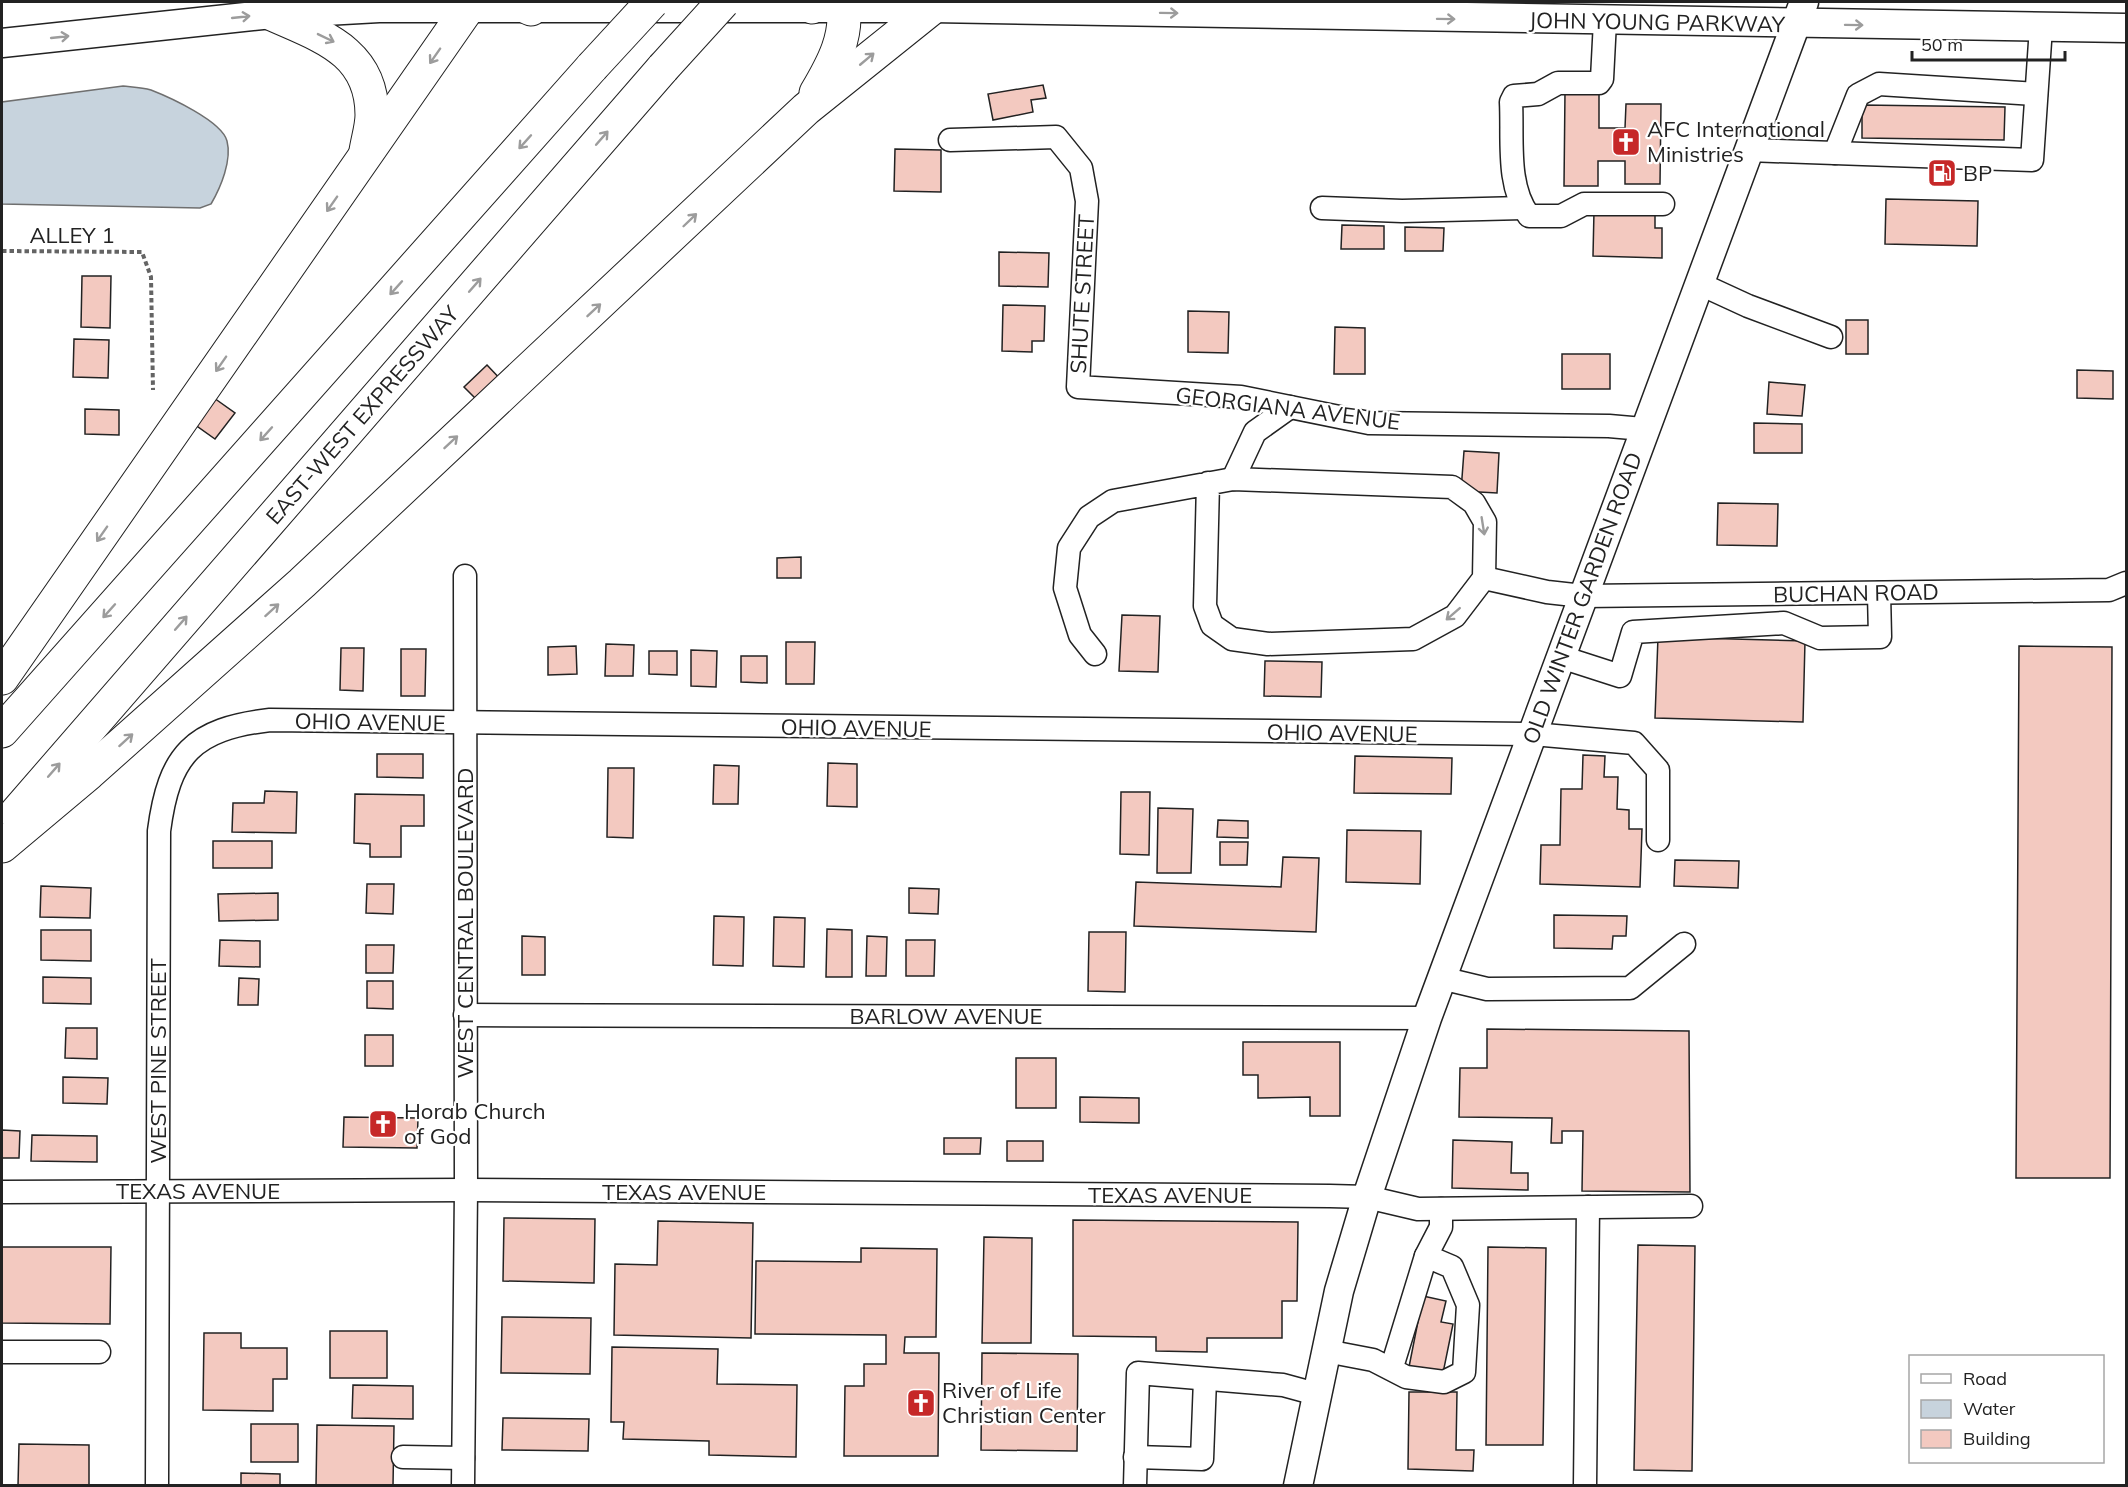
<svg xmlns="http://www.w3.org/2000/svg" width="2128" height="1487" font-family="Mulish,sans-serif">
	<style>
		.water { fill: #c7d3dd; stroke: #6f6f6f; stroke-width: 1.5 }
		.building { fill: #f3c9c0; stroke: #222; stroke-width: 1.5 }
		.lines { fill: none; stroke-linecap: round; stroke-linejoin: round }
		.minor-casing { stroke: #222; stroke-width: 25 }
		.major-casing { stroke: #222; stroke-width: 31 }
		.highway-casing { stroke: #222; stroke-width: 35 }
		.path { stroke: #646464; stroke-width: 4; stroke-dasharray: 4.5 3; stroke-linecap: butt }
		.minor { stroke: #fff; stroke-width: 22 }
		.major { stroke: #fff; stroke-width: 28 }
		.highway { stroke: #fff; stroke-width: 33 }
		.highway-bridge-casing { stroke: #222; stroke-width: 35; stroke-linecap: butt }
		.highway-bridge { stroke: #fff; stroke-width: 33 }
		.oneway { stroke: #9c9c9c }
		.labels { text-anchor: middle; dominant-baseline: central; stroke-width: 4.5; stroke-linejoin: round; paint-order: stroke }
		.street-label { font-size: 22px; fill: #222; stroke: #fff }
		.poi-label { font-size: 22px; fill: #222; stroke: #fff; text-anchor: start }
	</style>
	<rect width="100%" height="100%" fill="#fff"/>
	<!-- water -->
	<path class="water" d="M123,86c9,1 19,1 28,4 18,7 71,31 76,51 5,19 -6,46 -16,63l-11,4 -198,-4v-102z"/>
	<!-- building -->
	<g class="building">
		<path d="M1043,85l3,13 -15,2 2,12 -40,8 -5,-26z"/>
		<path d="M1565,91l34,1v36h26l1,-24h35l-1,80h-35v-23h-27v25h-34z"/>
		<path d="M1862,105l143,2 -1,33 -142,-2z"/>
		<path d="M895,149l46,1v42l-47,-1z"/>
		<path d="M1886,199l92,2 -1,45 -92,-2z"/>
		<path d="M1594,211l61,1v16h7v30l-69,-2z"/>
		<path d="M1342,225l42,1v23h-43z"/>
		<path d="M1405,227l39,1 -1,23h-38z"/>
		<path d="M999,252l50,1 -1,34 -49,-1z"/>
		<path d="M82,276h29l-1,52 -29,-1z"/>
		<path d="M1003,305l42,1 -1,35h-12v11l-30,-1z"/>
		<path d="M1188,311l41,1 -1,41 -40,-1z"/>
		<rect x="1846" y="320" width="22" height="34"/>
		<path d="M1335,327l30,1v46h-31z"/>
		<path d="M74,339l35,1 -1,38 -35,-1z"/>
		<rect x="1562" y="354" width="48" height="35"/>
		<path d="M487,365l18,19 -22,22 -19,-19z"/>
		<path d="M2077,370l36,1v28l-36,-1z"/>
		<path d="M1769,382l36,3 -3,31 -35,-2z"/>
		<path d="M214,398l21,15 -20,26 -21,-15z"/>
		<path d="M85,409l34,1v25l-34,-1z"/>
		<path d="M1754,423l48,1v29h-48z"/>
		<path d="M1464,451l35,2 -2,40 -36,-2z"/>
		<path d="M1718,503l60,1 -1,42 -60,-1z"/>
		<path d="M801,557v21h-24v-20z"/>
		<path d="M1122,615l38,1 -2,56 -39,-1z"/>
		<path d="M1658,637l147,4 -2,81 -148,-4z"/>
		<path d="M786,642h29l-1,42h-28z"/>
		<path d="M606,644l28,1 -1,31h-28z"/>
		<path d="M576,646l1,28 -29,1v-28z"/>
		<path d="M2019,646l93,1 -2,531h-94z"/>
		<path d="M341,648h23l-1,43 -23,-1z"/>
		<path d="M401,649h25l-1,47h-24z"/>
		<path d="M691,650l26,1 -1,36 -25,-1z"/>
		<path d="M649,651h28v24l-28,-1z"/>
		<path d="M741,656h26v27l-26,-1z"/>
		<path d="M1265,661l57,1 -1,35 -57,-1z"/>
		<path d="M377,754h46v24l-46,-1z"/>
		<path d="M1583,755l22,1 -1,21h14l-1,32 12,1v19h13l-2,58 -100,-3 1,-39h19l1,-56h21z"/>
		<path d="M1355,756l97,2 -1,36 -97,-1z"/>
		<path d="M828,763l29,1v43l-30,-1z"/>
		<path d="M714,765l25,1 -1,38h-25z"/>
		<path d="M608,768h26l-1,70 -26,-1z"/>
		<path d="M265,791l32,1 -1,41 -64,-1 1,-29h31z"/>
		<path d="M1121,792h29l-1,63 -29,-1z"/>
		<path d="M355,794l69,1v31h-23v31h-31v-13l-16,-1z"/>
		<path d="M1158,808l35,1 -2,64h-34z"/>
		<path d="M1218,820l30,1v17l-31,-1z"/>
		<path d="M1347,830l74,1 -1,53 -74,-2z"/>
		<rect x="213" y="841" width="59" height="27"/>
		<path d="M1220,842h28l-1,23h-27z"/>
		<path d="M1283,857l36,1 -3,74 -182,-6 2,-44 145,5z"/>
		<path d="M1675,860l64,1 -1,27 -64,-2z"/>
		<path d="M367,884h27l-1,30 -27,-1z"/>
		<path d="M41,886l50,2 -1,30 -50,-1z"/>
		<path d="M909,888l30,1 -1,25 -29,-1z"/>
		<path d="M278,893v27l-59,1 -1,-27z"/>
		<path d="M1554,915l73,1 -1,20h-13l-1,13 -58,-1z"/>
		<path d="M714,916l30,1 -1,49 -30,-1z"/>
		<path d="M774,917l31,1 -1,49 -31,-1z"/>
		<path d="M827,929l25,1v47h-26z"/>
		<path d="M41,930h50v31l-50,-1z"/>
		<path d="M1089,932h37l-1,60 -37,-1z"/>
		<path d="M522,936l23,1v38h-23z"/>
		<path d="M867,936l20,1 -1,39h-20z"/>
		<path d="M220,940l40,1v26l-41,-1z"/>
		<path d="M906,940h29l-1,36h-28z"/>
		<path d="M366,945h28l-1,28h-27z"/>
		<path d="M43,977l48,1v26l-48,-1z"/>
		<path d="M239,978l20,1 -1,26h-20z"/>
		<path d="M367,981h26v28l-26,-1z"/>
		<path d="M66,1028h31v31l-32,-1z"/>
		<path d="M1487,1029l202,2 1,161 -108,-1 1,-60h-21v12h-11l1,-25 -93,-1 1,-49h27z"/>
		<rect x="365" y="1035" width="28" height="31"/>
		<path d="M1243,1042h97v74h-30v-19l-52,1v-23h-15z"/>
		<rect x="1016" y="1058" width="40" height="50"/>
		<path d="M63,1077l45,1 -1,26 -44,-1z"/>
		<path d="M1080,1097l59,1v25l-59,-1z"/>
		<path d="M344,1117l74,1 -1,30 -74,-1z"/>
		<path d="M2,1130l18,1 -1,27h-17z"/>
		<path d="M32,1135l65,1v26l-66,-1z"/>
		<path d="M944,1138h37l-1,16h-36z"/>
		<path d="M1453,1140l59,2 -1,31h17v17l-76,-2z"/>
		<rect x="1007" y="1141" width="36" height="20"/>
		<path d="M504,1218l91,1 -1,64 -91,-2z"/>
		<path d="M1073,1220l225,2 -1,79h-15v37h-75v14l-51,-1v-14l-83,-1z"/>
		<path d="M658,1221l95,2 -2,115 -137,-3 1,-71 42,1z"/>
		<path d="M984,1237l48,1 -1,105h-49z"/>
		<path d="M1638,1245l57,1 -3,225 -58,-1z"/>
		<path d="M2,1247h109l-1,77 -108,-1z"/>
		<path d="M1488,1247l58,1 -3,197h-57z"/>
		<path d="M861,1248l76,1 -1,88h-31l-1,16h35l-1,103h-94l1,-70h19v-22h22v-29l-131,-1 1,-73 105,1z"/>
		<path d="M1423,1296l23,5 -5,21 12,2 -11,54 -34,-6z"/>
		<path d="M502,1317l89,1 -1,56 -89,-1z"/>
		<rect x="330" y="1331" width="57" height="47"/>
		<path d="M204,1333h37v15h46v31h-14v32l-70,-1z"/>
		<path d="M612,1347l106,2 -1,35 80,1 -1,72 -87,-2v-14l-86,-2 1,-17h-13z"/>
		<path d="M982,1353l96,1 -1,97 -96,-1z"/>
		<path d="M353,1385l60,1v33l-61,-1z"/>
		<path d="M1409,1392h48l-1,58h18l-1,21 -65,-2z"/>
		<path d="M503,1418l86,1 -1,32 -86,-1z"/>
		<rect x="251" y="1424" width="47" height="38"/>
		<path d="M317,1425l77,1 -1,60h-77z"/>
		<path d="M19,1444l70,1v41h-71z"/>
		<path d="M241,1473l39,1v12h-39z"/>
	</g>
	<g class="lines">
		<!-- minor casing -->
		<g class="minor-casing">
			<g id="minor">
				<path d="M1605,21l-3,58 -3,4h-41l-20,11 -24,2 -3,6c2,36 -5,84 18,114h32l23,-12h79"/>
				<path d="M950,140l106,-3 25,31 6,33 -9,186 163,10 128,26 240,3 34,3"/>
				<path d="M1748,150l284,10 9,-133"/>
				<path d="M1835,153l23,-58 21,-11 157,10"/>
				<path d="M1322,208l80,3 121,-3"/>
				<path d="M1698,283l50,23 83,31"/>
				<path d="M1233,479l22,-47 35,-25"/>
				<path d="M1484,578l63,14 36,4 526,-6 17,-7"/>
				<path d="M1095,654l-15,-19 -15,-47 4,-40 20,-31 24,-16 120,-22 219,8 22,16 11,19 -1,56 -29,38 -42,23 -145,5 -36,-5 -20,-14 -7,-19 3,-123"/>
				<path d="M1561,657l59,19 13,-44 151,-9 36,15 60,-1 -1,-44"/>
				<path d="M1441,978l46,11 143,-1 54,-44"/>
				<path d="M465,1015l962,3"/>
				<path d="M2,1192l464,-2 864,6 37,1 51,12 273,-3"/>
				<path d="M1426,1256l15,-29v-18"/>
				<path d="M1326,1351l47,9 33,17 38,5 20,-10 4,-67 -16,-38 -26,-11 -34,111"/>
				<path d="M2,1352h97"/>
				<path d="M403,1457l60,1"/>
				<path d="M1135,1457l67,2 3,-80"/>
				<path d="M157,1486l2,-655c10,-77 34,-102 111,-111l1263,14 101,9 24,27v70"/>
				<path d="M463,1486l3,-296 -1,-614"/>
				<path d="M1135,1486l3,-113 145,12 33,9"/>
				<path d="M1585,1486l3,-279"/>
			</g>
		</g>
		<!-- major casing -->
		<g class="major-casing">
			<g id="major">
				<path d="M2,43l270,-29 107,-6h553l1194,20"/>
				<path d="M1298,1486l41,-195 28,-94 60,-179 377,-1016"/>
			</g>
		</g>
		<!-- highway casing -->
		<g class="highway-casing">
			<g id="highway">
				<path d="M516,2l15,7"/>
				<path d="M812,7l6,-5"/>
				<path d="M272,14c49,22 100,37 100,101 0,11 -4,24 -6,36"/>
				<path d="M816,93c16,-27 34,-59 26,-91"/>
				<path d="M2,678l470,-676"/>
				<path d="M2,731l590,-664"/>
				<path d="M16,813l647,-745"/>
				<path d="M2,846l87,-73 213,-190 504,-474 126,-101"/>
			</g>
		</g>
		<!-- path -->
		<path class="path" d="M2,251l140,1 9,25 2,113"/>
		<!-- minor -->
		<use href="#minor" class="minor"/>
		<!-- major -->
		<use href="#major" class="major"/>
		<!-- highway -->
		<use href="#highway" class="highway"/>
		<!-- highway-bridge casing -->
		<g class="highway-bridge-casing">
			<g id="highway-bridge">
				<path d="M592,67l60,-65"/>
				<path d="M663,68l60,-66"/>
			</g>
		</g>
		<!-- highway-bridge -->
		<use href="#highway-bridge" class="highway-bridge"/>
	</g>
	<!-- one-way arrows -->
	<defs><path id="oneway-shaft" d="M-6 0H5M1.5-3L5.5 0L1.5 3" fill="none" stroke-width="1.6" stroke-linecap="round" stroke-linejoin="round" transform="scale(1.5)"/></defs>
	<g class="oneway">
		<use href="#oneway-shaft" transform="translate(1169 13) rotate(1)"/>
		<use href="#oneway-shaft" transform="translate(241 17) rotate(-6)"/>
		<use href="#oneway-shaft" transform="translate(1446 19) rotate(1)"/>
		<use href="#oneway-shaft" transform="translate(1854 25) rotate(1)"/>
		<use href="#oneway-shaft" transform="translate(60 37) rotate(-6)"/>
		<use href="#oneway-shaft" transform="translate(326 38) rotate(26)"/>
		<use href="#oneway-shaft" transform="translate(435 56) rotate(125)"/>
		<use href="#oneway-shaft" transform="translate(867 59) rotate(-40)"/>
		<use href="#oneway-shaft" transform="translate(602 138) rotate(-49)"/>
		<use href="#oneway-shaft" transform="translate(525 142) rotate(132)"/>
		<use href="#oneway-shaft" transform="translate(332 204) rotate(125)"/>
		<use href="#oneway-shaft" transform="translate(690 220) rotate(-44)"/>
		<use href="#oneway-shaft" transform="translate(475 285) rotate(-49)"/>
		<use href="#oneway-shaft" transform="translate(396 288) rotate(132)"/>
		<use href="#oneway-shaft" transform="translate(594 310) rotate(-43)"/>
		<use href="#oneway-shaft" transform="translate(221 364) rotate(125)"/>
		<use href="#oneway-shaft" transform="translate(266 434) rotate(132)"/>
		<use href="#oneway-shaft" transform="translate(451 442) rotate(-43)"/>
		<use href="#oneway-shaft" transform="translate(1483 526) rotate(81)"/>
		<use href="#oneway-shaft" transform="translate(102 534) rotate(125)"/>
		<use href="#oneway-shaft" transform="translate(272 610) rotate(-42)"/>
		<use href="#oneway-shaft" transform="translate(109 611) rotate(132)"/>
		<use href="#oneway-shaft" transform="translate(1453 614) rotate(139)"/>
		<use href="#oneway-shaft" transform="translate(181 623) rotate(-49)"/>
		<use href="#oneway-shaft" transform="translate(126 740) rotate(-42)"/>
		<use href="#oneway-shaft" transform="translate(54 770) rotate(-49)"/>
	</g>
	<!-- icons -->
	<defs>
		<g id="church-square" transform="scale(1.5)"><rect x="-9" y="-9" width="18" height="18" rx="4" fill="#c62828" stroke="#fff"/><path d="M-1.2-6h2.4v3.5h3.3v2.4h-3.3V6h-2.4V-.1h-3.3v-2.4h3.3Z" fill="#fff"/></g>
		<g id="fuel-square" transform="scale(1.5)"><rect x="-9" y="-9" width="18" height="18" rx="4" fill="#c62828" stroke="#fff"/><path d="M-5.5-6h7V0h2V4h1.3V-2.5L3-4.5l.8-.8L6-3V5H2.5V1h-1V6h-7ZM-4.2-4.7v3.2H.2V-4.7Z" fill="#fff"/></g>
	</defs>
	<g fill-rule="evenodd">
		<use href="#church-square" x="1626" y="142"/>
		<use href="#fuel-square" x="1942" y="173"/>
		<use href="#church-square" x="383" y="1124"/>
		<use href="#church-square" x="921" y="1403"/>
	</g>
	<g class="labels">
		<!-- street labels -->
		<g class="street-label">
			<text transform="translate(1657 22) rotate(1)">JOHN YOUNG PARKWAY</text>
			<text x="72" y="235">ALLEY 1</text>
			<text transform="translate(1082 294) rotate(-87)">SHUTE STREET</text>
			<text transform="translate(1288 408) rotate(7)">GEORGIANA AVENUE</text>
			<text transform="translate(362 415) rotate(-49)">EAST-WEST EXPRESSWAY</text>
			<text transform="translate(1856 593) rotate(-1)">BUCHAN ROAD</text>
			<text transform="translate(1582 598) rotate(-70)">OLD WINTER GARDEN ROAD</text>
			<text transform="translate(370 722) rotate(1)">OHIO AVENUE</text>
			<text transform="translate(856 728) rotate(1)">OHIO AVENUE</text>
			<text transform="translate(1342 733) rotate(1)">OHIO AVENUE</text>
			<text transform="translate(465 923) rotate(-90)">WEST CENTRAL BOULEVARD</text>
			<text x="946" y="1016">BARLOW AVENUE</text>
			<text transform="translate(158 1061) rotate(-90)">WEST PINE STREET</text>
			<text x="198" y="1191">TEXAS AVENUE</text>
			<text x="684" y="1192">TEXAS AVENUE</text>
			<text x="1170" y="1195">TEXAS AVENUE</text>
		</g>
		<!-- poi labels -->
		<g class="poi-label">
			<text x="1647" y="129">AFC International<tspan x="1647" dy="25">Ministries</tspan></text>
			<text x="1963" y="173">BP</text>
			<text x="404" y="1111">Horab Church<tspan x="404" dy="25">of God</tspan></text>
			<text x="942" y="1390">River of Life<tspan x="942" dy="25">Christian Center</tspan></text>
		</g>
	</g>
	<!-- border -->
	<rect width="2128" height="1487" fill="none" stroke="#222222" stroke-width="6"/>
	<!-- legend -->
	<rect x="1909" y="1355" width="195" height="108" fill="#ffffff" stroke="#a7a7a7" stroke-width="1.5"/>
	<rect x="1921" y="1374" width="30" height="9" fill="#ffffff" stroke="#a7a7a7" stroke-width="1.5"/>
	<text x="1963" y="1385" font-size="18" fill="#222222">Road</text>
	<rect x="1921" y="1400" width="30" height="18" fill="#c7d3dd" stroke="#a7a7a7" stroke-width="1.5"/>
	<text x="1963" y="1415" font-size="18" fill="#222222">Water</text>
	<rect x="1921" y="1430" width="30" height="18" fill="#f3c9c0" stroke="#a7a7a7" stroke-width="1.5"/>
	<text x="1963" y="1445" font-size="18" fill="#222222">Building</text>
	<!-- scale -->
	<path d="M1912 51v9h153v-9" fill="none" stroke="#222222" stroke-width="3"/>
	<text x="1921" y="51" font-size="18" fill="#222222" stroke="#ffffff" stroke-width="4.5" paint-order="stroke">50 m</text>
</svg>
